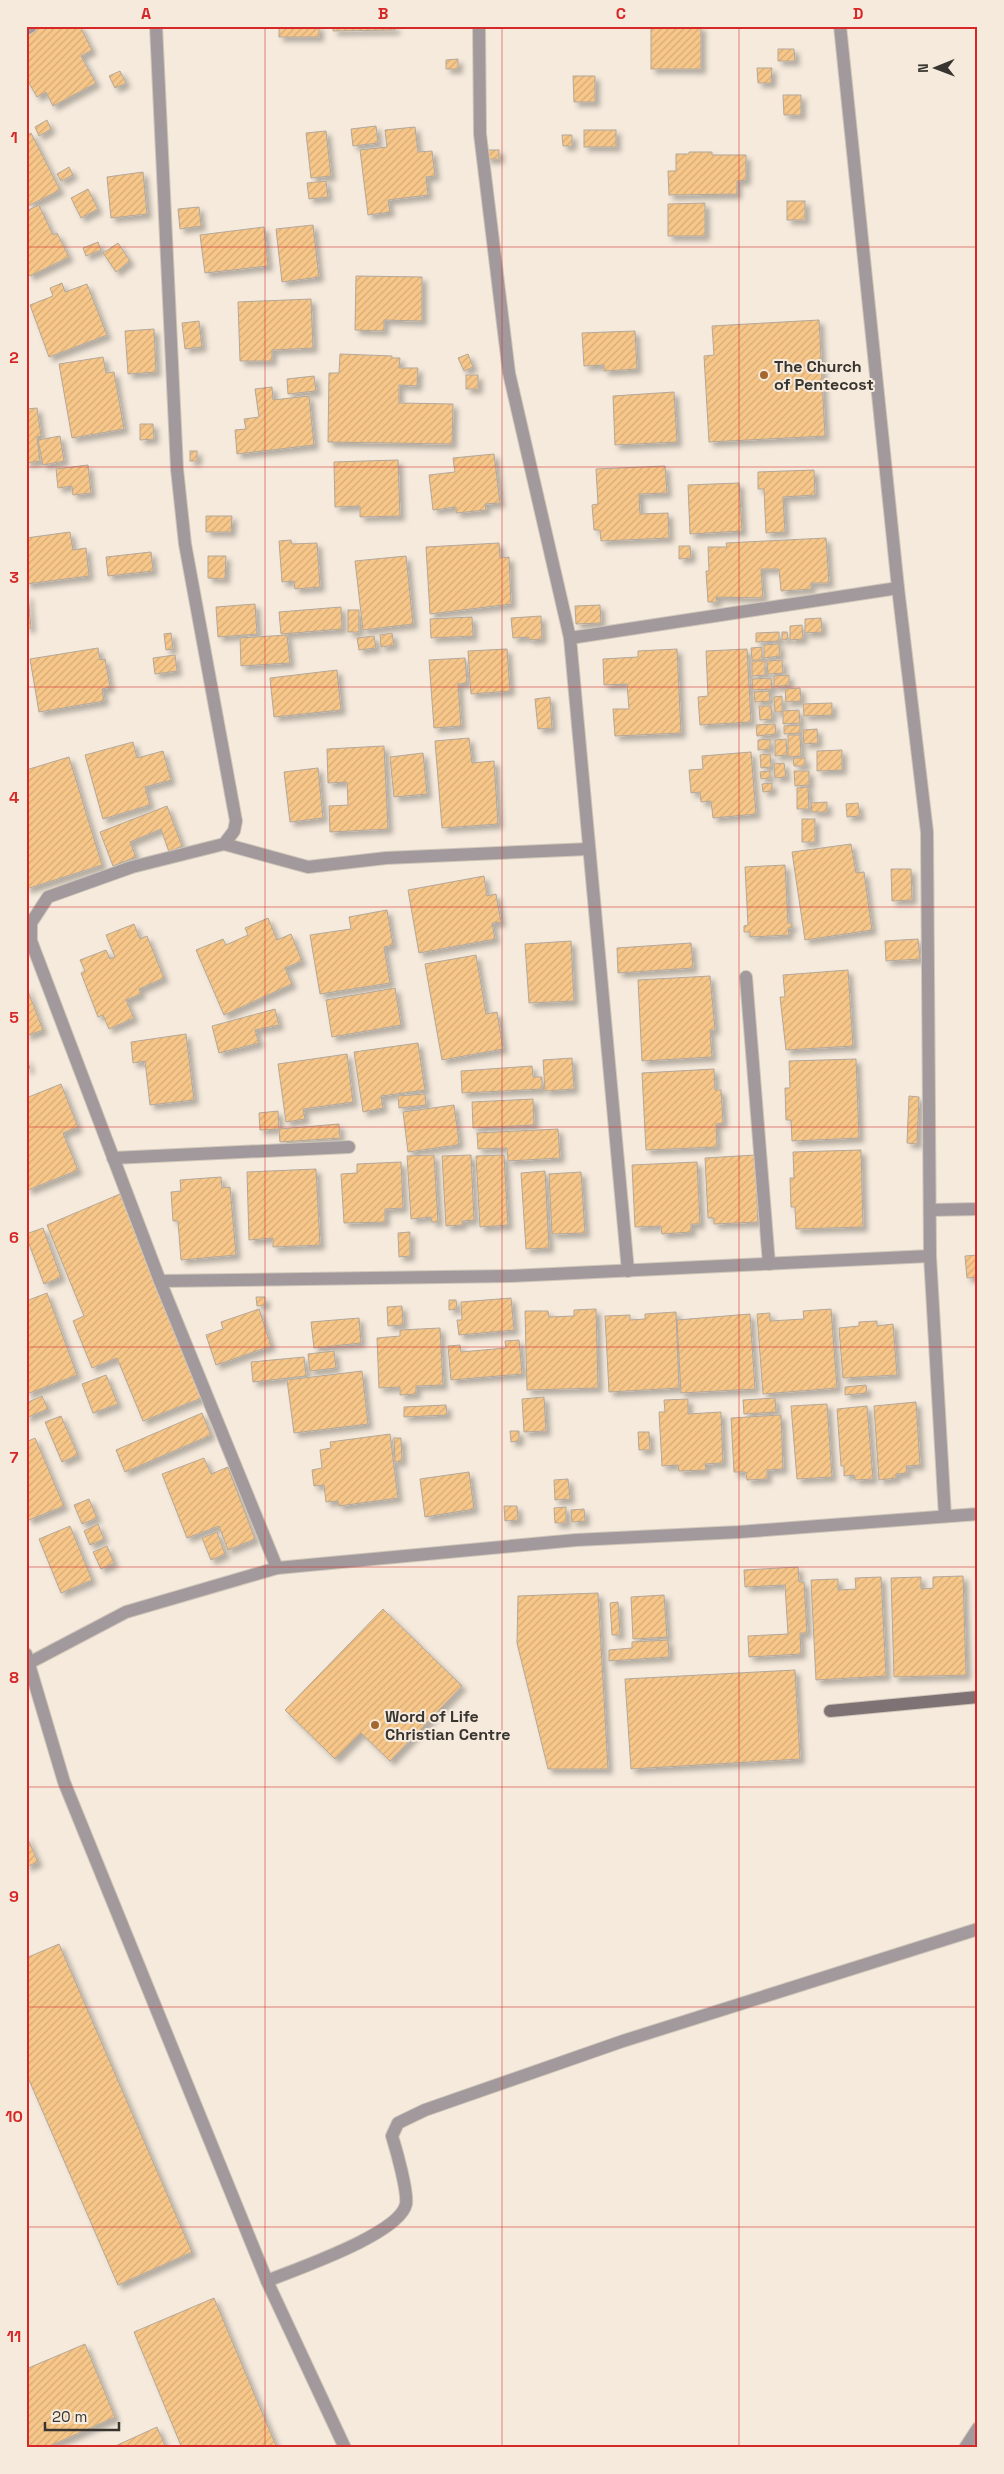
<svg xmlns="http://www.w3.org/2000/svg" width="1004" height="2474" font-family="'Space Grotesk',sans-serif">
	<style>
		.building { fill: url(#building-hatch); stroke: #b3a89b; filter: url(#shadow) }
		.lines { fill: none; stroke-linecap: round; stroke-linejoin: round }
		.street-casing { stroke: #cfc6b9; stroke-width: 14 }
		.secondary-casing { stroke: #cfc6b9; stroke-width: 14 }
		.street { stroke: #a1999b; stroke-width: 12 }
		.secondary { stroke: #7e7274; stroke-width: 12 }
		.grid { fill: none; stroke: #d62828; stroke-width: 1; stroke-opacity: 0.55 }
		.poi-dot { fill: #a6672e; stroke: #f5eadc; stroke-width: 2 }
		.labels { text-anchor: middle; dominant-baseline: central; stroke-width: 4; stroke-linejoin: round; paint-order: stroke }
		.poi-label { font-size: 16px; font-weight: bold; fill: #38342f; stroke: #f5eadc; text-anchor: start }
		.neatline { fill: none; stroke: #d62828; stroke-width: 2 }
		.grid-label { font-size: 16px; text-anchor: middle; font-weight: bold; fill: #d62828 }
	</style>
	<defs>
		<pattern id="building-hatch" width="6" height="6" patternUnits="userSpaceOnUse" patternTransform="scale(1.25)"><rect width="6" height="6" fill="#f7c689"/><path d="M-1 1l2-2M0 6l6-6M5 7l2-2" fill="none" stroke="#d4ab77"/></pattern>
		<filter id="shadow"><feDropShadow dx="4.5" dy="4.5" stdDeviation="2.5" flood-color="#0004"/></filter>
	</defs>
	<rect width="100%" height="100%" fill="#f5eadc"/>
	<!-- building -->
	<g class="building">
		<path d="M40,26h40l12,24 -11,6 15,27 -43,23 -7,-14 -9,5 -11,-19v-44z"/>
		<rect x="279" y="26" width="40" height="11"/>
		<path d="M333,26h62v4l-62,1z"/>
		<rect x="651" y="26" width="50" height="43"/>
		<path d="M778,49h16l1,12h-17z"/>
		<path d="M458,59v10h-12v-9z"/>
		<path d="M757,68h15l-1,15h-13z"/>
		<path d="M120,71l6,12 -11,5 -6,-12z"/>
		<path d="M573,76h22v26h-21z"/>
		<path d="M783,95h18v20h-17z"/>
		<path d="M47,120l4,9 -12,7 -4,-9z"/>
		<path d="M376,126l2,17 -25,3 -2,-17z"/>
		<path d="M415,127l3,25 14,-1 3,25 -9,1 2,18 -40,5 2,12 -22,3 -8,-65 27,-3 -2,-17z"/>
		<rect x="584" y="130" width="32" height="17"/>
		<path d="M326,131l5,45 -20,2 -5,-45z"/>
		<path d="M31,133l29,57 -32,16 -2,-70z"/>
		<path d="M562,135h10v11h-9z"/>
		<rect x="486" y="150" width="13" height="9"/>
		<path d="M689,152h23v3h34v25l-9,1v13l-68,1 -1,-24h8v-17h13z"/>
		<path d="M69,167l4,8 -12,6 -4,-7z"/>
		<path d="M143,172l4,42 -36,4 -4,-41z"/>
		<path d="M326,181l2,16 -19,2 -2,-16z"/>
		<path d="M88,189l10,20 -17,9 -10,-20z"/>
		<rect x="787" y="201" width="18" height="19"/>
		<path d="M705,203v33h-37v-32z"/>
		<path d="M39,205l14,30 4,-2 12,24 -39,19 -4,-7v-58z"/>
		<path d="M199,207l2,19 -21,3 -2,-20z"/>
		<path d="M313,225l6,52 -37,5 -6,-53z"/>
		<path d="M264,227l4,39 -63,7 -5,-38z"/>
		<path d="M98,242l3,8 -15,6 -3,-8z"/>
		<path d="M118,243l12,18 -14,11 -13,-19z"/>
		<path d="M356,276l66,1v44l-38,-1v11l-29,-1z"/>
		<path d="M62,283l3,9 22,-8 20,51 -58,22 -19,-52 23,-9 -3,-8z"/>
		<path d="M311,299l2,49 -41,2v11h-32l-2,-59z"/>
		<path d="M819,320l6,116 -116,6 -5,-86 10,-1 -2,-29z"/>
		<path d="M199,321l3,26 -17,2 -3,-26z"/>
		<path d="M154,329l2,43 -28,2 -3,-43z"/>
		<path d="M635,331l2,38 -33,2v-6l-20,1 -2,-33z"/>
		<path d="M340,354l52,2v2h8l-1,10h19l-1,18 -18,-1v18l54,1 -1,40 -124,-2 1,-69h10z"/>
		<path d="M468,354l5,13 -9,4 -6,-13z"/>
		<path d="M103,357l3,16 8,-1 10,57 -52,9 -13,-74z"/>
		<rect x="466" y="375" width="12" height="14"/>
		<path d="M314,376l2,15 -28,3 -1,-15z"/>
		<path d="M272,387l1,13 36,-4 5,49 -77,9 -2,-24 11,-1 -2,-10 15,-2 -4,-28z"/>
		<path d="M674,392l3,50 -62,3 -2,-49z"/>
		<path d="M37,408l4,28 -4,1 3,24 -14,2v-54z"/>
		<path d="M140,424h13l1,15 -14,1z"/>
		<path d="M60,436l4,25 -21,4 -5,-25z"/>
		<rect x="190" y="451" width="7" height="10"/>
		<path d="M494,454l6,49 -15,1 1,6 -30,3v-6l-23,3 -4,-35 26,-3 -2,-14z"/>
		<path d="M398,460l2,56 -40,1v-11l-25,1 -1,-45z"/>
		<path d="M88,465l3,28 -18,2 -1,-9 -14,2 -2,-19z"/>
		<path d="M665,466l2,27 -28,1 1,20 28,-1 1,25 -68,3 -1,-11h-6l-2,-25 6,-1 -2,-35z"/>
		<path d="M814,470l1,25 -32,2 2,35 -19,1 -2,-44h-6v-17z"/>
		<path d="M739,483l3,48 -52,3 -2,-49z"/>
		<path d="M206,516h26l-1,16h-25z"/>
		<path d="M70,532l3,18 13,-2 3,28 -63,8v-46z"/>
		<path d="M826,538l3,45h-18v6l-30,2 -2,-22h-18l2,29 -47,-1 1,5h-9l-2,-31h3l-1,-24h19l-1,-4z"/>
		<path d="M291,540l1,4 25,-1 3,44 -25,2 -1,-8 -12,1 -3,-41z"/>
		<path d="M499,543l1,15 9,-1 2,47 -81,10 -4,-67z"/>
		<path d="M679,546h11l1,12 -12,1z"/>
		<path d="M151,552l2,19 -45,5 -2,-19z"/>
		<path d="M208,556h18l-1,23 -17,-1z"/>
		<path d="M406,556l7,68 -50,6 -8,-69z"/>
		<path d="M26,595h2l3,33h-5z"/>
		<path d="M255,604l2,30 -39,3 -2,-30z"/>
		<path d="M600,605l1,18 -25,1 -1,-18z"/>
		<path d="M341,607l1,22 -61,5 -2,-22z"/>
		<rect x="348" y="610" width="11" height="22"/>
		<path d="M541,616l1,23 -13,1v-3l-16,1 -2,-20z"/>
		<path d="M472,617l1,19 -42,2 -1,-19z"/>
		<path d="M821,618l1,14 -17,1v-14z"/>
		<path d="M802,625l1,14 -13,1v-14z"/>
		<path d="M779,632v9l-23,1v-9z"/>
		<path d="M782,632h5l1,7 -6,1z"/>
		<path d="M171,633l2,16 -7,1 -2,-16z"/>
		<path d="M392,633l2,12 -13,2 -1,-12z"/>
		<path d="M287,635l3,28 -49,3 -1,-28z"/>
		<path d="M374,636l2,12 -17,2 -2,-12z"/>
		<path d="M779,644l1,12 -16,2v-13z"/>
		<path d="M762,647v13h-10l-1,-12z"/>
		<path d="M98,648l2,12 5,-1 5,28 -8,2 2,12 -65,11 -9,-53z"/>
		<path d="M507,649l3,42 -39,3 -3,-43z"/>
		<path d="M677,649l4,84 -66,3 -2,-27h16l-2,-25 -23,1 -1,-26 35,-2v-6z"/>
		<path d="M747,649l4,73 -51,3 -2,-28 10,-1 -2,-45z"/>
		<path d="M175,655l2,16 -22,3 -2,-16z"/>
		<path d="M465,658l2,25 -9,1 3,42 -27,2 -5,-68z"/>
		<path d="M782,660l1,13 -15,1 -1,-13z"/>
		<path d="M752,661h13v14l-13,1z"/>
		<path d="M337,670l4,40 -67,7 -4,-39z"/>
		<path d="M789,675v10l-15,2v-11z"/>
		<path d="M771,678l1,11 -19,1 -1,-11z"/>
		<path d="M800,688l1,13 -15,1 -1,-13z"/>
		<path d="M769,691l1,10 -15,1 -1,-10z"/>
		<path d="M782,696v16h-7l-1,-15z"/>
		<path d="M550,697l2,31 -14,1 -3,-30z"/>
		<path d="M832,703v12l-28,1 -1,-12z"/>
		<path d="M759,706h12l1,13 -12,1z"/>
		<path d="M799,710l1,13 -17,1v-13z"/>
		<path d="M775,724l1,10 -19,2 -1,-11z"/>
		<path d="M800,725v8l-16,1v-8z"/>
		<path d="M817,729l1,14 -14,1 -1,-14z"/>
		<path d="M788,735h12l1,21 -13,1z"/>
		<path d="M469,738l3,25 22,-2 4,63 -56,4 -7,-87z"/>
		<path d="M770,739v10l-12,1v-10z"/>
		<path d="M786,739l1,16 -12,1v-16z"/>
		<path d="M133,742l4,16 26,-7 8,29 -26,7 5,18 -47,14 -18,-64z"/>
		<path d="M384,746l4,83 -58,3 -1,-26 19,-1 -1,-23 -19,1 -1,-34z"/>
		<path d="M842,750v20l-25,1v-20z"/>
		<path d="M751,752l5,62 -43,4 -2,-17 -10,1 -1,-10 -9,1 -2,-23 14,-1 -1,-13z"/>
		<path d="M423,753l4,41 -33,3 -4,-40z"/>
		<path d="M770,754l1,13 -10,1 -1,-13z"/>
		<path d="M69,757l33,108 -76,24v-119z"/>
		<path d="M793,758h12v8h-11z"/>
		<path d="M784,763l2,14 -11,1 -1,-14z"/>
		<path d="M318,768l5,50 -33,4 -6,-50z"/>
		<path d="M770,771v7l-9,1 -1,-7z"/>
		<path d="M794,771h15v14l-14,1z"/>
		<path d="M772,783v8l-9,1 -1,-8z"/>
		<path d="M808,787l1,22h-12v-21z"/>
		<path d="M827,802v10h-15l-1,-9z"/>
		<path d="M858,803l2,13 -13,1 -1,-13z"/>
		<path d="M167,806l15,40 -13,6 -8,-23 -31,13 6,15 -23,9 -13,-34z"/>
		<rect x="802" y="819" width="13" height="23"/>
		<path d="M851,844l5,29 8,-1 8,58 -67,10 -13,-88z"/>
		<path d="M785,865l3,58h4v5h-4l1,7 -39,2v-5h-6v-6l4,-1 -3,-58z"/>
		<path d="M891,869h20l1,31 -20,1z"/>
		<path d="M484,876l3,20 9,-2 5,28 -9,1 3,16 -76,14 -11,-63z"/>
		<path d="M387,910l6,35 -9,2 6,36 -70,11 -10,-59 41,-6 -2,-12z"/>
		<path d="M268,918l9,22 14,-6 11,27 -17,7 7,16 -68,31 -28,-65 27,-11 3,6 22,-10 -3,-7z"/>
		<path d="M134,924l6,15 7,-3 17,42 -25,11 2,5 -15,6 8,18 -25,11 -6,-14 -5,2 -17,-44 4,-2 -5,-11 26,-10 4,9 5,-2 -9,-22z"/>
		<path d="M918,939l2,20 -34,2 -1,-20z"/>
		<path d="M571,941l3,60 -45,2 -4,-59z"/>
		<path d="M691,943l2,25 -75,5 -1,-25z"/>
		<path d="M476,955l10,59 11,-2 6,37 -61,11 -17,-96z"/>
		<path d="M848,970l5,76 -67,4 -6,-53h5l-2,-22z"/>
		<path d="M710,976l5,54h-5l2,27 -70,4 -4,-81z"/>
		<path d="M26,986l17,44 -17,6z"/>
		<path d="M395,988l6,37 -69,12 -6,-37z"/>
		<path d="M275,1009l4,16 -24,5 4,13 -40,10 -7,-27z"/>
		<path d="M186,1034l8,66 -44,5 -5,-44 -12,2 -2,-21z"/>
		<path d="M418,1043l7,47 -44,6 2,12 -20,4 -9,-60z"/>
		<path d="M347,1054l6,48 -50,7 2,10 -19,3 -8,-58z"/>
		<path d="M26,1057l4,11 -4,2z"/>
		<path d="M572,1058l2,31 -29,2 -2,-31z"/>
		<path d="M856,1059l3,79 -67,3 -1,-21h-5l-1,-32h5l-1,-27z"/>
		<path d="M532,1066l1,11h9v12l-80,4 -1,-22z"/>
		<path d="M714,1069l1,21h6l2,33 -7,1 1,23 -71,3 -4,-77z"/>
		<path d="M61,1084l17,43 -15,6 15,37 -50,20 -2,-5v-87z"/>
		<path d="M425,1094l1,11 -27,3 -1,-12z"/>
		<path d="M909,1096l10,1 -2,47 -10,-1z"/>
		<path d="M533,1099l1,26 -61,3 -1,-26z"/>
		<path d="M454,1105l5,37 -2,3 -49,7 -5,-40z"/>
		<path d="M278,1111l1,18 -19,1 -1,-17z"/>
		<path d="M339,1124l1,14 -60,4 -1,-13z"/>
		<path d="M558,1129l2,29 -52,3 -1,-13 -29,1 -1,-16z"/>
		<path d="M861,1150l2,77 -67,2 -1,-22h-4l-1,-29h4l-1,-26z"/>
		<path d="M434,1155l4,67h-6l-1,-5 -20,2 -4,-63z"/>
		<path d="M471,1155l3,65 -12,1v4l-16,1 -4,-70z"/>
		<path d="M504,1155l4,70 -28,2 -4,-71z"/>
		<path d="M755,1155l3,67 -44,2v-6h-6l-3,-60z"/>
		<path d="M401,1162l2,46 -18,1v13l-41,1 -3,-49 16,-1v-9z"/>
		<path d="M697,1162l3,62h-9v8l-29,2 -1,-8 -26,1 -3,-62z"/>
		<path d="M316,1169l4,76 -47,2v-9l-24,2 -2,-68z"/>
		<path d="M545,1171l4,77 -23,1 -5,-76z"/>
		<path d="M581,1172l4,61 -33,1 -3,-60z"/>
		<path d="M221,1177l1,11 8,-1 6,68 -55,5 -3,-39h-5l-2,-29 10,-1 -1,-11z"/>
		<path d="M120,1194l84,203 -61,24 -26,-63 -25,10 -19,-47 11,-5 -37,-91z"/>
		<path d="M43,1228l18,49 -17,7 -18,-48v-2z"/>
		<path d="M410,1232v24l-11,1 -1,-24z"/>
		<path d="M978,1255v22l-11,1 -2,-22z"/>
		<path d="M47,1293l30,82 -50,19 -1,-93z"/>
		<path d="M256,1297h9v8l-8,1z"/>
		<path d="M511,1298l3,32 -55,5 -2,-15h5l-1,-18z"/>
		<path d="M449,1300h7l1,9 -8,1z"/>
		<path d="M402,1306l1,19 -15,1 -1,-19z"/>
		<path d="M259,1309l12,37 -55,19 -10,-30 17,-6 -2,-7z"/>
		<path d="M596,1309l2,79 -71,2 -2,-79h23l1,6 25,-1v-6z"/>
		<path d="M831,1309l6,79 -74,6 -6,-80 13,-1v8l34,-2 -1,-8z"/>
		<path d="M676,1312l3,76 -70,4 -4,-76 25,-1v5l15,-1v-5z"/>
		<path d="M750,1314l5,75 -74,4 -4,-73z"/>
		<path d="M359,1318l2,25 -47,5 -3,-26z"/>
		<path d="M877,1321v5l16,-2 4,51 -54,3 -4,-50 20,-2v-4z"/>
		<path d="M976,1323h2v16h-1z"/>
		<path d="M440,1328l3,57 -27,1v8l-16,1v-8l-21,1 -2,-50 23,-2v-6z"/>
		<path d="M519,1340l3,34 -71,6 -3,-34 12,-1 1,7 45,-4 -1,-7z"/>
		<path d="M334,1351l2,17 -26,3 -2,-17z"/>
		<path d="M304,1357l2,19 -53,6 -2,-20z"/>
		<path d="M362,1371l6,53 -74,9 -7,-53z"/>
		<path d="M106,1375l12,29 -25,9 -11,-29z"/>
		<path d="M866,1385l1,8 -22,2v-8z"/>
		<path d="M42,1396l6,13 -22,9v-15z"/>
		<path d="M544,1397l2,34 -22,1 -2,-33z"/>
		<path d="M775,1398l1,14 -32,2 -1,-14z"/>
		<path d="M688,1399v15l33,-2 2,51 -18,1 1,6 -27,1 -1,-6 -16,1 -3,-54h6l-1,-12z"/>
		<path d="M916,1402l4,63 -14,1 1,7 -11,1v4l-17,2 -5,-74z"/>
		<path d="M827,1404l5,73 -35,2 -6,-73z"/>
		<path d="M446,1405l1,10 -43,2v-10z"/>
		<path d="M867,1406l6,73 -18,1 -1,-5 -10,1v-10h-3l-4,-57z"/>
		<path d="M202,1413l9,22 -86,37 -9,-22z"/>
		<path d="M781,1415l2,54 -16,1v9l-20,1 -1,-8h-12l-3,-54z"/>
		<path d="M61,1416l17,39 -16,7 -17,-40z"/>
		<path d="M510,1431h9v10l-8,1z"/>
		<path d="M638,1432h11l1,18h-11z"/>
		<path d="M390,1434l8,64 -59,8 -1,-5 -12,1 -2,-17 -10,1 -2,-16 10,-2 -2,-18 11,-2 -1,-6z"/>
		<path d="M35,1438l29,68 -35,14 -3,-6v-72z"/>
		<path d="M394,1438h7l1,23 -7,1z"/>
		<path d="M204,1458l7,16 17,-7 27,72 -27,11 -9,-24 -32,12 -25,-64z"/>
		<path d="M469,1472l5,37 -49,8 -5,-38z"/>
		<path d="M568,1479l2,20 -15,1 -1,-20z"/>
		<path d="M89,1499l8,19 -15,6 -8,-19z"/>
		<path d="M504,1506h13l1,14 -13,1z"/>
		<path d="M566,1507v16h-11l-1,-15z"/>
		<path d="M584,1509l1,12 -13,1 -1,-12z"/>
		<path d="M98,1524l6,15 -14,6 -6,-14z"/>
		<path d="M70,1526l22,54 -31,13 -22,-54z"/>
		<path d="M217,1532l8,22 -14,6 -9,-22z"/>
		<path d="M107,1546l7,17 -13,6 -8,-17z"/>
		<path d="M798,1567l1,15h5l3,51h-7l1,21 -52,3 -1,-21 40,-2 -3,-49 -40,2 -1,-17z"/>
		<path d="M963,1576l3,99 -72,2 -3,-99 30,-1v12l12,-1v-11z"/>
		<path d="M881,1577l5,99 -70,4 -5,-100 27,-1v11l18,-1 -1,-11z"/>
		<path d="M598,1593l10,176h-60l-31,-126 1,-47z"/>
		<path d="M664,1595l3,42 -34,2 -2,-42z"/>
		<path d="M618,1602l2,33h-8l-2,-32z"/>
		<path d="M383,1609l79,77 -72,75 -29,-28 -26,26 -50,-49z"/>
		<path d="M668,1640l1,17 -60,4v-11l23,-2v-6z"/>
		<path d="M795,1670l5,89 -169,10 -6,-90z"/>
		<path d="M26,1835l12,27 -12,5z"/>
		<path d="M59,1944l133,308 -74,33 -92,-212v-115z"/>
		<path d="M214,2298l63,150h-95l-48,-116z"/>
		<path d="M85,2344l30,73 -70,31h-19v-79z"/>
		<path d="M157,2427l9,21h-55z"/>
	</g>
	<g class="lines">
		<!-- street casing -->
		<g class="street-casing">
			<g id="street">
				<path d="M156,26l21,443 8,75 51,277 -2,10 -10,13 -92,23 -84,30 -17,26v18l129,340 117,287"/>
				<path d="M479,26l1,108 29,239 61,265 58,633"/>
				<path d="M840,26l58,562 29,244 3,424 15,260"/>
				<path d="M26,29l5,-3"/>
				<path d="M570,638l328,-50"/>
				<path d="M224,844l84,23 78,-9 203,-9"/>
				<path d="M746,977l23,287"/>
				<path d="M113,1158l236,-11"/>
				<path d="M930,1210l48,-1"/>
				<path d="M160,1281l351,-5 419,-20"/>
				<path d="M26,1654l38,128 203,499 78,167"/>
				<path d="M29,1663l97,-51 151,-44 299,-28 163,-8 239,-18"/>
				<path d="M267,2281c29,-12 133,-47 139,-77 2,-13 -10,-55 -14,-68l6,-13 27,-13 198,-69 355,-112"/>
				<path d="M965,2448l13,-20"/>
			</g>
		</g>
		<!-- secondary casing -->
		<g class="secondary-casing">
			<path id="secondary" d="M830,1711l148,-14"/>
		</g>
		<!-- street -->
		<use href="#street" class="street"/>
		<!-- secondary -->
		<use href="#secondary" class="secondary"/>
	</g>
	<!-- grid -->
	<path class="grid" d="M265,26v2422M502,26v2422M739,26v2422M26,247h952M26,467h952M26,687h952M26,907h952M26,1127h952M26,1347h952M26,1567h952M26,1787h952M26,2007h952M26,2227h952"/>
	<!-- markers -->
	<g class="poi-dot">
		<circle cx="764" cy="375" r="5"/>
		<circle cx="375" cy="1725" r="5"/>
	</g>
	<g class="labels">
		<!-- poi labels -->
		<g class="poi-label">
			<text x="774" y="366">The Church<tspan x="774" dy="18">of Pentecost</tspan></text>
			<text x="385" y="1716">Word of Life<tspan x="385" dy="18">Christian Centre</tspan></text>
		</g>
	</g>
	<!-- border -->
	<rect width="1004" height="2474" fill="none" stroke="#f5eadc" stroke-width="55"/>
	<!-- north arrow -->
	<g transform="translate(936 68) rotate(269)" stroke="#f5eadc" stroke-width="4" paint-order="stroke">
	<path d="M0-4L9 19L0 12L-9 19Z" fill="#38342f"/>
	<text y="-8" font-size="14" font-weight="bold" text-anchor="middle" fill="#38342f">N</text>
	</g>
	<!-- scale -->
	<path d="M45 2422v8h74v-8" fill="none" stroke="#38342f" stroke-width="2.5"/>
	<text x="52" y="2422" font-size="15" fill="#38342f" stroke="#f5eadc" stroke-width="4" paint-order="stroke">20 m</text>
	<rect x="28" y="28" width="948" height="2418" class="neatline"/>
	<g class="grid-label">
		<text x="146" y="19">A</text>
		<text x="383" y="19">B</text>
		<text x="621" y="19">C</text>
		<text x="858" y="19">D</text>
		<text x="14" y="143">1</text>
		<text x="14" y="363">2</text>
		<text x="14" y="583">3</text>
		<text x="14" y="803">4</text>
		<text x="14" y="1023">5</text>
		<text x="14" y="1243">6</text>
		<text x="14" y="1463">7</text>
		<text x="14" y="1683">8</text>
		<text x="14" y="1902">9</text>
		<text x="14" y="2122">10</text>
		<text x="14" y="2342">11</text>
	</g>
</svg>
